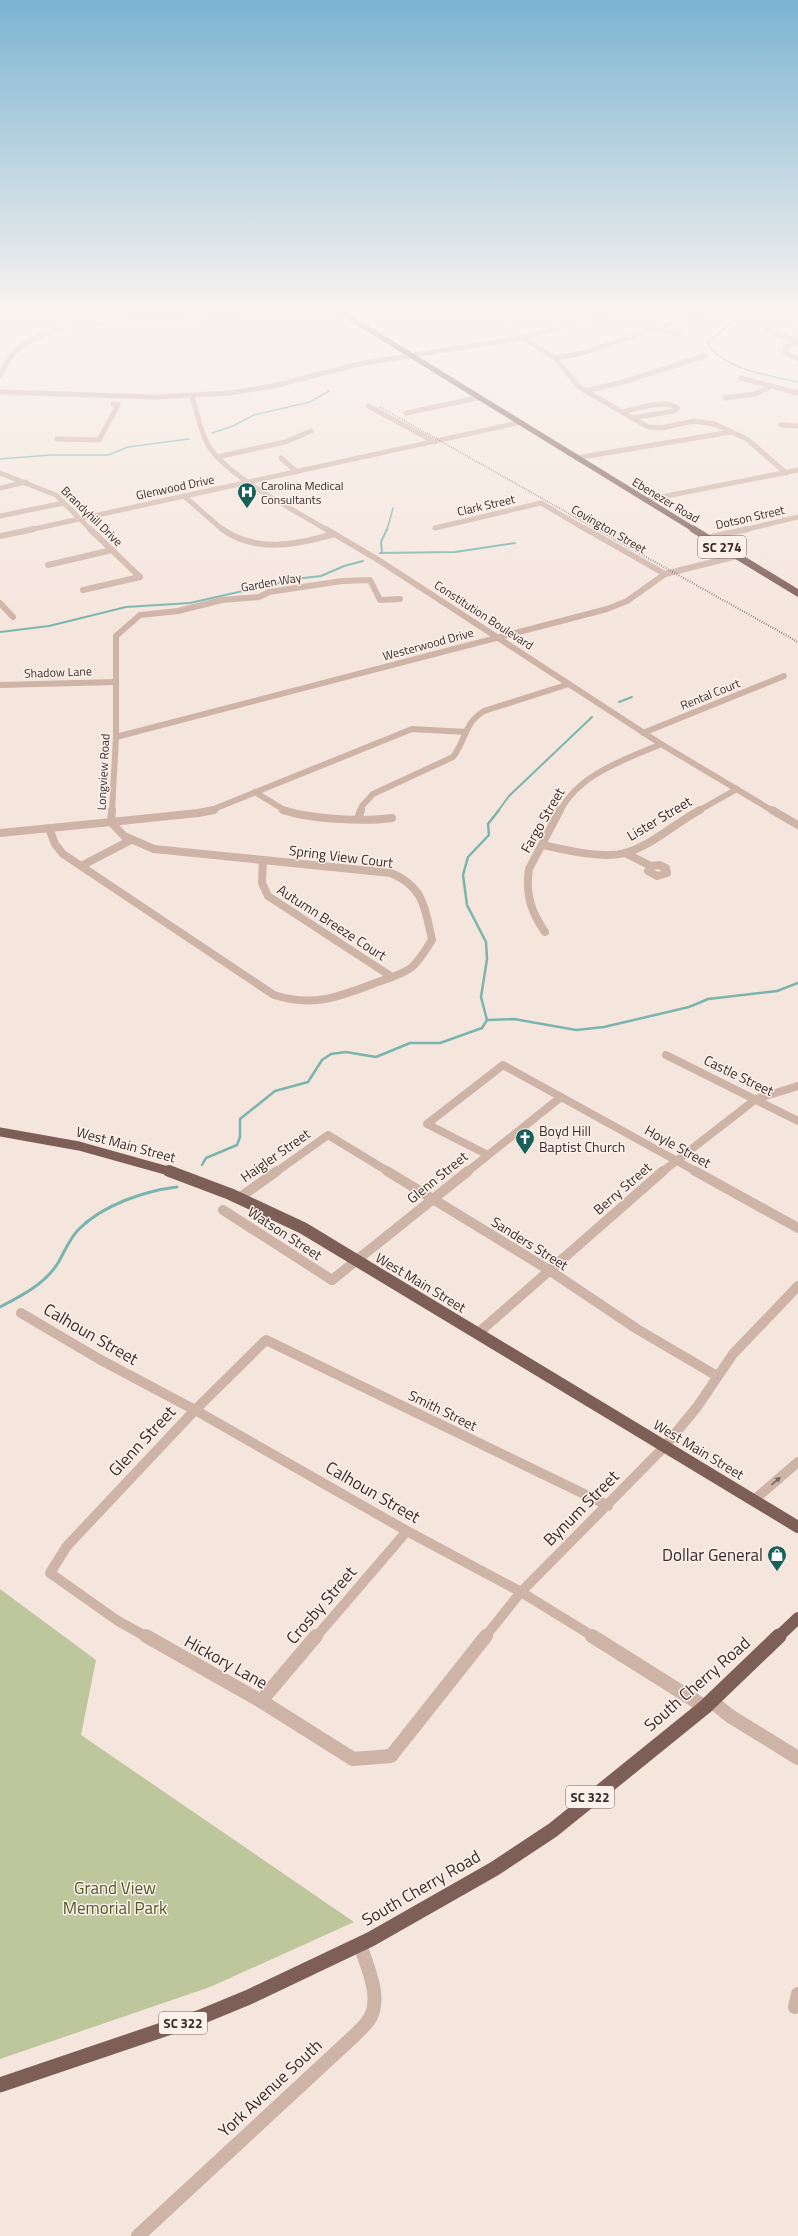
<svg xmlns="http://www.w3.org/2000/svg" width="798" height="2236" font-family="'Titillium Web',sans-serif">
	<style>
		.green { fill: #bec69b }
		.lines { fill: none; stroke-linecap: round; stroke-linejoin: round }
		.stream-far3 { stroke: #79b5ae; stroke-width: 1.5 }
		.stream-far2 { stroke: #79b5ae; stroke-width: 2 }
		.stream-far1 { stroke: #79b5ae; stroke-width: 2.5 }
		.stream { stroke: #79b5ae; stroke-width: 3 }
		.minor-far4 { stroke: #ceb3a7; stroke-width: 5 }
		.minor-far3 { stroke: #ceb3a7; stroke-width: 6 }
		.minor-far2 { stroke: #ceb3a7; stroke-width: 8 }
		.minor-far1 { stroke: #ceb3a7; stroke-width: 10 }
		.minor { stroke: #ceb3a7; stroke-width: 14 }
		.major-far4 { stroke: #7e5f58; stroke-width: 5.5 }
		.major-far3 { stroke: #7e5f58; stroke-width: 7 }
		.major-far2 { stroke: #7e5f58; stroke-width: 9 }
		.major-far1 { stroke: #7e5f58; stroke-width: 12 }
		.major { stroke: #7e5f58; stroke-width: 15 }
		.rail-far1 { stroke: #3a2b28; stroke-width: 1.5; stroke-dasharray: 0.5 1.5; stroke-linecap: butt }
		.rail { stroke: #3a2b28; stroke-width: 2; stroke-dasharray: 0.5 2; stroke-linecap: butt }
		.oneway { fill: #7d6861 }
		.labels { text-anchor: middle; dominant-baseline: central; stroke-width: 3; stroke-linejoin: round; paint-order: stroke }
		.far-poi-label { font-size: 12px; fill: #3a2b28; stroke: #fcf1ea; text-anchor: start }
		.far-street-label { font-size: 12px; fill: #3a2b28; stroke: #fcf1ea }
		.shield { fill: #fcf1ea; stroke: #746662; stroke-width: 1 }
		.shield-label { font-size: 13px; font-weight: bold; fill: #3a2b28 }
		.street-label { font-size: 14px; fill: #3a2b28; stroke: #fcf1ea }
		.poi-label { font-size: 14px; fill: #3a2b28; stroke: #fcf1ea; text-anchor: start }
		.near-street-label { font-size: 17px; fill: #3a2b28; stroke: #fcf1ea }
		.near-poi-label { font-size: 17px; fill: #3a2b28; stroke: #fcf1ea; text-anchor: end }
		.near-park-label { font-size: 17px; fill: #515b2a; stroke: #fcf1ea }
	</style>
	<rect width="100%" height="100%" fill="#f5e6dd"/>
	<!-- green -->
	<path class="green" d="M0,1589l96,71 -15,75 273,187 -144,65 -210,72z"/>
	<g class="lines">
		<!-- stream-far3 -->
		<g class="stream-far3">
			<path d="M735,320l-28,23c18,27 61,32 91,39"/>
			<path d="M212,433l21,-7 21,-11 56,-13 19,-11"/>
			<path d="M0,459l51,-4h57l20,-8 61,-8"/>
			<path d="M387,530l6,-22"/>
		</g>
		<!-- stream-far2 -->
		<g class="stream-far2">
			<path d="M382,552l-1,-10 6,-13"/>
			<path d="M380,553l75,-1 60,-9"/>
			<path d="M0,632l49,-6 77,-19 64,-4 105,-24 26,-3 23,-10 19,-5"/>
			<path d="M619,702l13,-5"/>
			<path d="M498,811l11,-15 83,-79"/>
		</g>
		<!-- stream-far1 -->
		<g class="stream-far1">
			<path d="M487,1020l27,-1 62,11 28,-3 85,-20 19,-8 69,-8 21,-8"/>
			<path d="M202,1165l4,-7 31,-13 3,-8v-18l35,-28 33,-9 14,-22 9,-6 15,-2 30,5 34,-14h30l42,-15 5,-8 -6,-23 6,-38 -1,-17 -19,-37 -4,-30 5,-18 21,-22 -1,-11 11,-14"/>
		</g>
		<!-- stream -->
		<path class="stream" d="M0,1307c21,-11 45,-23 58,-44 7,-12 11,-24 21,-34 24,-24 65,-38 98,-42"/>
		<!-- minor-far4 -->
		<g class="minor-far4">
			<path d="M638,311l9,3 9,-3"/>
			<path d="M660,328l19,6"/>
			<path d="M766,330l32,11"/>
			<path d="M523,338l32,20 24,29 69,40 13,1 33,-7 20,3 33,15 39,34"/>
			<path d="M798,342l-12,5 -1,5 13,7"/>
			<path d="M555,358l28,-5 126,-42"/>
			<path d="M0,375c6,-9 10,-21 19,-27 45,-33 106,-24 157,-27 26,-2 51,-6 76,-10"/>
			<path d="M741,378l57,15"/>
			<path d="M585,391l35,-8 85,-27"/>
			<path d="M0,392l156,5 74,-4 43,-7 90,-23 160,-25 94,-27"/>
			<path d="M192,396c5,15 8,35 16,49 19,32 87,65 119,85"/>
			<path d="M725,398l30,-4 16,-8"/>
			<path d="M368,406l67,36"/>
			<path d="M621,412c16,-3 42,-13 57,-4l-4,3 -42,7"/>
			<path d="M406,413l72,-15"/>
			<path d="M781,425l17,1"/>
			<path d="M57,439l42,1 19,-35 -5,-1"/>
			<path d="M217,457l68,-15 26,-11"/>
			<path d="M281,458l16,14"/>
			<path d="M576,458l155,-26"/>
			<path d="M0,473l56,22 35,35"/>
			<path d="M0,488l26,-6"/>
			<path d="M184,496l39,34"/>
			<path d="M646,500l152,-30"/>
			<path d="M0,516l64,-13"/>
			<path d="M435,528l106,-25 46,27"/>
			<path d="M29,530l489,-107"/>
			<path d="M744,530l54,-13"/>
		</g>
		<!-- minor-far3 -->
		<g class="minor-far3">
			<path d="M90,529l50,48"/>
			<path d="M222,529c34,24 74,16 112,5"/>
			<path d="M326,529l54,32 281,183 112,67"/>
			<path d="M586,529l79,45"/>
			<path d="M0,536l34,-7"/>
			<path d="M707,538l41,-9"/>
			<path d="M48,565l64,-15"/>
			<path d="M83,590l57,-13"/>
			<path d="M0,603l13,14"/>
			<path d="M0,685l116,-3"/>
			<path d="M643,733l141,-57"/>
			<path d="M116,737l491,-128 20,-8 38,-27 72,-18"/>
			<path d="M255,792l31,19"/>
			<path d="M112,811l4,-74v-101l24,-21 38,-4 44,-11 37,-3 10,-5 73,-11 28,-1 10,20 20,-1"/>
			<path d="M209,811l203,-82 54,3"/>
			<path d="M361,811l1,-5 11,-12 80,-37c13,-17 11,-34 31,-46l85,-27"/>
			<path d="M560,811c20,-38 65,-51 101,-67"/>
			<path d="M698,811l39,-22"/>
		</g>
		<!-- minor-far2 -->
		<g class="minor-far2">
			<path d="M283,810c26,9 81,12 109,8"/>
			<path d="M772,810l26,15"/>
			<path d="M358,819l3,-9"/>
			<path d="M49,828l6,16 8,10 211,141c40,13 66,1 104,-13 11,-4 24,-7 34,-15 8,-7 14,-18 20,-27 -7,-32 -8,-53 -41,-67l-237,-24 -30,-13 -13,-14 87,-9 16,-3"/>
			<path d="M0,833l111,-11 1,-12"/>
			<path d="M543,845c23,5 59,14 82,8 28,-8 50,-30 75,-43"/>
			<path d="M625,853l26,13"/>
			<path d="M263,860l-1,23 6,13 124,81"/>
			<path d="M659,865l7,3 1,5 -10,3 -9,-5 3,-5z"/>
			<path d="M81,866l50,-26"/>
			<path d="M545,932c-14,-20 -20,-38 -16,-63l31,-59"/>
			<path d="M666,1055l132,66"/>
			<path d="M488,1155l-61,-31 76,-59 194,107"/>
			<path d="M276,1172l52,-37 61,37"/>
			<path d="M467,1172l94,-75"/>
			<path d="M662,1172l94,-73 42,-13"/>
		</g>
		<!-- minor-far1 -->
		<g class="minor-far1">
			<path d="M387,1171l162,99 88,59 80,47"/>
			<path d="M695,1171l103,57"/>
			<path d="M239,1198l38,-27"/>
			<path d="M223,1210l109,70 136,-109"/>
			<path d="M21,1313l78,46 96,51 212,121 114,61 73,45"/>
			<path d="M477,1334l186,-163"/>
			<path d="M754,1500l44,-38"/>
			<path d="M607,1505l1,1"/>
			<path d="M607,1505l58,-59 32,-39 36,-53 65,-68"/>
			<path d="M147,1637l-29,-16 -68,-48 17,-27 128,-136 71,-70 341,165"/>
			<path d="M316,1637l91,-106"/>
			<path d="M485,1637l36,-45 86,-87"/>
		</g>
		<!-- minor -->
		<g class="minor">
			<path d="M146,1636l115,65 92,58 38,-3 95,-120"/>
			<path d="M592,1636l113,71"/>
			<path d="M261,1701l55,-65"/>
			<path d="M711,1701l19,15 68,42"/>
			<path d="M795,2007l3,-13"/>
			<path d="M138,2236l217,-201c5,-5 11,-10 15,-17 12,-21 -3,-52 -10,-73"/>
		</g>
		<!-- major-far4 -->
		<path class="major-far4" d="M339,311l356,219"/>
		<!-- major-far3 -->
		<path class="major-far3" d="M693,529l105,64"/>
		<!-- major-far2 -->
		<path class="major-far2" d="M0,1132l79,14 93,26"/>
		<!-- major-far1 -->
		<g class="major-far1">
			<path d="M169,1171l61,23 73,34 495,299"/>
			<path d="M778,1637l20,-19"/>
		</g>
		<!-- major -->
		<path class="major" d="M0,2085l203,-69 46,-19 122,-58 123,-70 59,-39 152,-123 74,-71"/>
		<!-- rail-far1 -->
		<path class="rail-far1" d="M380,407l218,123"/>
		<!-- rail -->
		<path class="rail" d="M596,529l202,113"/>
	</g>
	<!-- one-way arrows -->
	<defs><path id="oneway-solid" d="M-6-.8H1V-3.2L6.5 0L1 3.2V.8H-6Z"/></defs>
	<use class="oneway" href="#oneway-solid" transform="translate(776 1481) rotate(-41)"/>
	<!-- sky -->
	<linearGradient id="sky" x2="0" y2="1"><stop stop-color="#7bb4d1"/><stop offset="0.5" stop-color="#faf4f0"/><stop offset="1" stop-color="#faf4f0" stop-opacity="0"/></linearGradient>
	<rect width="798" height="624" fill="url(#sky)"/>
	<!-- icons -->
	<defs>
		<g id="hospital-pin" transform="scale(1)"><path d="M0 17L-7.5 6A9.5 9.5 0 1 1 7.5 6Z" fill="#1a605a" stroke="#fcf1ea"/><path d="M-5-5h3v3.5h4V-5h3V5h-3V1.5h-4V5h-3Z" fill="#fff"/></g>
		<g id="church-pin" transform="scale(1)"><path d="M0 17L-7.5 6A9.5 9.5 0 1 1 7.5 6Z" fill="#1a605a" stroke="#fcf1ea"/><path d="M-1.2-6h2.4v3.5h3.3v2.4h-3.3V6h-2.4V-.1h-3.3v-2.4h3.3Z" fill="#fff"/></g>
		<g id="shop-pin" transform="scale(1)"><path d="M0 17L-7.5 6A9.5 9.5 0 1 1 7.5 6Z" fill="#1a605a" stroke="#fcf1ea"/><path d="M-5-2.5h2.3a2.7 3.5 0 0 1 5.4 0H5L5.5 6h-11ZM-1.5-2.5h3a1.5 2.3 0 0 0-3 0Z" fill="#fff"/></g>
	</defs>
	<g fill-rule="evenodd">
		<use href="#hospital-pin" x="247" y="492"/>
		<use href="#church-pin" x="525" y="1138"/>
		<use href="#shop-pin" x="777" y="1555"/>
	</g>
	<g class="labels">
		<!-- far-poi labels -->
		<g class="far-poi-label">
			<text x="261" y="485">Carolina Medical<tspan x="261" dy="14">Consultants</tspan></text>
		</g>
		<!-- far-street labels -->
		<g class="far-street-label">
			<text transform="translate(175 487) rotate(-12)">Glenwood Drive</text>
			<text transform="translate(666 500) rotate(31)">Ebenezer Road</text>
			<text transform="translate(486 505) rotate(-13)">Clark Street</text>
			<text transform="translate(92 516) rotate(44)">Brandyhill Drive</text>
			<text transform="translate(750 517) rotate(-13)">Dotson Street</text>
			<text transform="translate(609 529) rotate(30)">Covington Street</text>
			<text transform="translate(271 582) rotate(-10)">Garden Way</text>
			<text transform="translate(484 615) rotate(33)">Constitution Boulevard</text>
			<text transform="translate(428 644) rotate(-15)">Westerwood Drive</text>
			<text transform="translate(58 672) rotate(-2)">Shadow Lane</text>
			<text transform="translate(710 694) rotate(-22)">Rental Court</text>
			<text transform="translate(103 772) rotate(-87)">Longview Road</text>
		</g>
		<!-- shield labels -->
		<g class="shield">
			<rect x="698" y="536" width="48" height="22" rx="3"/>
			<rect x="566" y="1786" width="48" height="22" rx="3"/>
			<rect x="159" y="2012" width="48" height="22" rx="3"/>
		</g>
		<g class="shield-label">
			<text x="722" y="547">SC 274</text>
			<text x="590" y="1797">SC 322</text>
			<text x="183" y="2023">SC 322</text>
		</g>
		<!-- street labels -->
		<g class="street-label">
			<text transform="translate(659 818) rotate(-31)">Lister Street</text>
			<text transform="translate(542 820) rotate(-60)">Fargo Street</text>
			<text transform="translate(341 856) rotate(7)">Spring View Court</text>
			<text transform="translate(332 922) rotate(33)">Autumn Breeze Court</text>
			<text transform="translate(739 1075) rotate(26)">Castle Street</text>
			<text transform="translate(126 1144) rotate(15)">West Main Street</text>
			<text transform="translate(678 1146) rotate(29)">Hoyle Street</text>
			<text transform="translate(275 1155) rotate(-35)">Haigler Street</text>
			<text transform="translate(437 1177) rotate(-39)">Glenn Street</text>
			<text transform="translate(622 1188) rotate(-41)">Berry Street</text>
			<text transform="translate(285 1233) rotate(33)">Watson Street</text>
			<text transform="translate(530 1243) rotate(32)">Sanders Street</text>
			<text transform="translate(421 1282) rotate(31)">West Main Street</text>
			<text transform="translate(443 1410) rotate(26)">Smith Street</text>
			<text transform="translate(699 1449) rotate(31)">West Main Street</text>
		</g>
		<!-- poi labels -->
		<g class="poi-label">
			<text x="539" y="1130">Boyd Hill<tspan x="539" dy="16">Baptist Church</tspan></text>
		</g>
		<!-- near-street labels -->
		<g class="near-street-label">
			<text transform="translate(91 1334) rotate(30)">Calhoun Street</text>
			<text transform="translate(142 1441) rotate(-47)">Glenn Street</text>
			<text transform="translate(373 1492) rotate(30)">Calhoun Street</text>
			<text transform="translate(581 1508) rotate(-45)">Bynum Street</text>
			<text transform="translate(321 1605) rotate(-49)">Crosby Street</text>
			<text transform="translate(226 1662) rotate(29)">Hickory Lane</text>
			<text transform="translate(697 1684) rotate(-41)">South Cherry Road</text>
			<text transform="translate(421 1888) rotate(-30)">South Cherry Road</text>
			<text transform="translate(270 2088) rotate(-43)">York Avenue South</text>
		</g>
		<!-- near-poi labels -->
		<g class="near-poi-label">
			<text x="763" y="1555">Dollar General</text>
		</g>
		<!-- near-park labels -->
		<g class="near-park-label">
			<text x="115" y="1888">Grand View<tspan x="115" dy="20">Memorial Park</tspan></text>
		</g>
	</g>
</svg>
